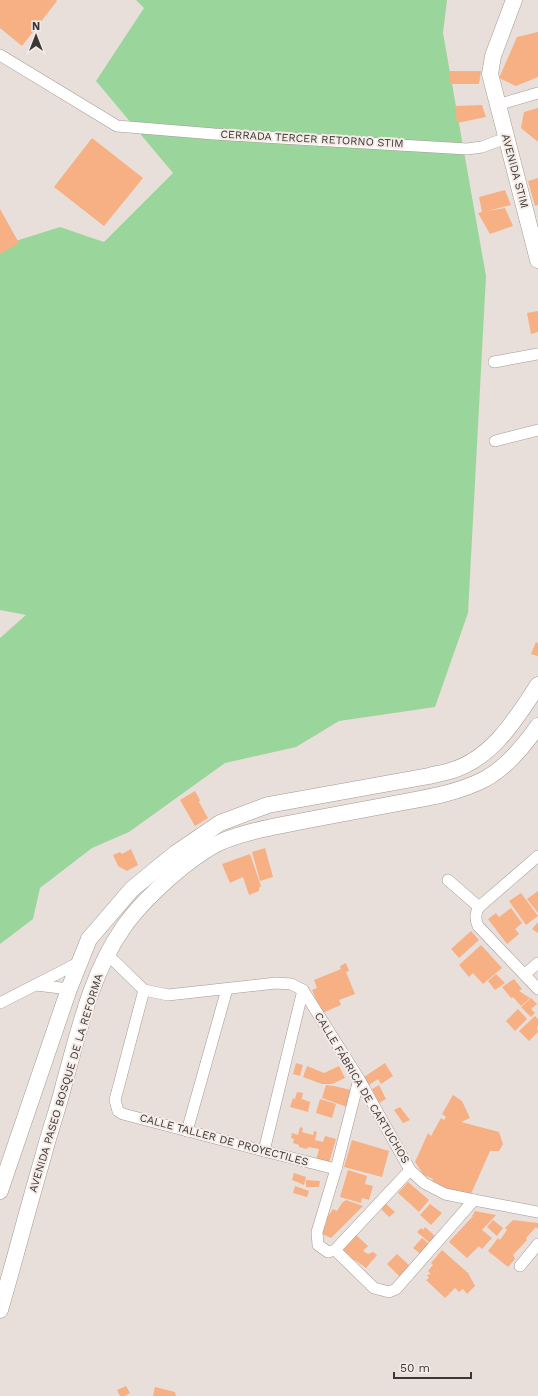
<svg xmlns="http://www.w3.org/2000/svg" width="538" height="1396" font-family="'Work Sans',sans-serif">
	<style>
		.green { fill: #9ad69b }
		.building { fill: #f6b084 }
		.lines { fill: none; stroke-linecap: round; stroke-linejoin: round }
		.street-casing { stroke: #a39a95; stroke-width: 12 }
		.secondary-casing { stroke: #a39a95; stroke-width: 17 }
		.street { stroke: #fff; stroke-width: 11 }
		.secondary { stroke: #fff; stroke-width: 16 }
		.labels { text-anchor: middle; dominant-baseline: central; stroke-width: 4; stroke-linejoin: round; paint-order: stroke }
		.street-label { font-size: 11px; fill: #3b3735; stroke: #f5ece7 }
	</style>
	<rect width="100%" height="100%" fill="#e8dfda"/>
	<!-- green -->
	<path class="green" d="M136,0h311l-4,33 43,243 -18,337 -33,94 -96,14 -43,26 -71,16 -96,69 -37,16 -52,40 -7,31 -33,25v-306l26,-23 -26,-5v-364l60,-19 44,15 69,-69 -77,-92 48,-73z"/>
	<!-- building -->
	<g class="building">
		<path d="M0,0h56l1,1 -35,45 -22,-18z"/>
		<path d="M538,32v45l-22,9 -17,-8 18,-41z"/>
		<path d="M450,71h31l-2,13h-30z"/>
		<path d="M482,105l4,12 -29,6 -2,-17z"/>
		<path d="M538,108v34l-17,-14 3,-16z"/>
		<path d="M92,138l51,40 -39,48 -50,-39z"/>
		<path d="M538,178v27l-3,1 -7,-25z"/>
		<path d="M505,190l6,15 -24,6 18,-3 8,18 -23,8 -12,-21 4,-1 -3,-15z"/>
		<path d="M0,209l19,34 -19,11z"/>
		<path d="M538,311v21l-7,2 -4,-21z"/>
		<path d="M536,642l2,1v13l-7,-2z"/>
		<path d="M195,791l5,9 -1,2 9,16 -13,8 -15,-26z"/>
		<path d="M265,848l8,29 -13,4 -8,-29z"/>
		<path d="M131,849l7,16 -11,6 -9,-5 -5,-11 7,-3 2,2z"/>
		<path d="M250,854l11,32 -2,2v3l-10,4 -6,-18 -13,6 -8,-19z"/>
		<path d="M538,891v22l-11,-14z"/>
		<path d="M521,893l17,23 -12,9 -17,-24z"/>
		<path d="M511,908l11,15 -7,6 4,5 -12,10 -19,-25 8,-6 3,4z"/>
		<path d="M538,922v11l-6,-4z"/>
		<path d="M471,931l8,9 -20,18 -8,-9z"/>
		<path d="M481,945l21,23 -19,16 -10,-11 -4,4 -10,-12z"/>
		<path d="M346,963l3,8 -3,1 9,22 -16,6 2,5 -19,8 -10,-23 5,-2 -3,-8 27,-11 -1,-3z"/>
		<path d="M496,974l9,9 -10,7 -7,-9z"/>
		<path d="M514,979l8,10 -3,2 11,7 -9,8 -8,-9 -2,1 -9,-11z"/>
		<path d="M531,998l6,6 -6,5 4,4 -4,4 -10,-10z"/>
		<path d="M518,1009l9,10 -12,12 -9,-10z"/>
		<path d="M535,1016l3,3v7l-1,1 1,5 -9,9 -10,-10z"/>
		<path d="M296,1063l7,2 -3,11 -7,-2z"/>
		<path d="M385,1063l8,13 -12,8 -3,-5 -9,6 -5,-8z"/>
		<path d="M307,1066l17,7 15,-7 6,12 -13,6h-10l-19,-7z"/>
		<path d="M326,1085l8,1 17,4 -4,17 -25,-9z"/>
		<path d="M379,1085l7,14 -7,4 -7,-14z"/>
		<path d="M297,1092l6,1 -2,9 1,-3 8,3 -2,10 -18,-5 3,-9 2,1z"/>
		<path d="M453,1095l9,6 8,17 -9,4 38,10 4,12 -4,7h-9l-19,43 -5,-2 -2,4 -32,-14 1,-3 -9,-4 -9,-13 13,-29 3,3 10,-18 3,2 2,-3 -4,-3z"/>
		<path d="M320,1099l16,5 -4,14 -16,-5z"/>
		<path d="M400,1107l10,13 -7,3 -9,-13z"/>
		<path d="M300,1127l3,1 -1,4 11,3 1,-4 3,1 -2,8 8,2 2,-6 11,3 -7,24 -13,-3 3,-11 -11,-2 -1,2 -8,-2v-2l-6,-2 1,-4 -3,-1 1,-5 6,2z"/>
		<path d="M352,1140l37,11 -7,26 -38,-10z"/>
		<path d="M348,1170l19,6 -2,8 8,2 -4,14 -7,-2 -1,5 -21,-6z"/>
		<path d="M294,1173l12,4 -2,8 -12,-5z"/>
		<path d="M306,1180l14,1 -1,6h-13z"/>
		<path d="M408,1182l21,18 -10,12 -21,-19z"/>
		<path d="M295,1186l14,5 -2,6 -14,-4z"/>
		<path d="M346,1200l17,6 -32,32 -9,-4 5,-13 -1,-2 7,-10 4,2 5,-8z"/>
		<path d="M385,1203l10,9 -6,5 -9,-9z"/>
		<path d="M430,1204l12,9 -11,12 -11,-10z"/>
		<path d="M475,1211l21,4 -14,15 10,8 -10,11 -3,-3 -12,12 -18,-16 24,-26h-1z"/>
		<path d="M493,1220l10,8 -6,8 -10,-9z"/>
		<path d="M513,1220l25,3v6l-2,-2 -10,11 1,2 -14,15 2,4 -7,8 -20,-16 10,-13 2,2 7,-10 -2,-2z"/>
		<path d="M425,1227l10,9 -5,7 -13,-11 4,-4 2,2z"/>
		<path d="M354,1233l14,13 -5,5 5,3 5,-2 4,3 -11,13 -11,-8 -2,1 -13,-12z"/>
		<path d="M422,1238l8,7 -8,10 -9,-7z"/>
		<path d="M442,1250l26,23 7,13 -8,8 -4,-5 -4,3 -4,-4 -10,10 -19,-18 3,-2 -2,-3 4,-1 -3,-3 5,-6 -2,-2z"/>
		<path d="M397,1254l13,12 -10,11 -13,-13z"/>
		<path d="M126,1386l4,7 -5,3h-5l-3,-6z"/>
		<path d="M155,1387l20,5 1,4h-23z"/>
	</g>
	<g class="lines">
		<!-- street casing -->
		<g class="street-casing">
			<g id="street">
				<path d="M0,55l117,71 97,8 253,15 15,-2 24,-9"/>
				<path d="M497,105l41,-12"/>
				<path d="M494,362l44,-8"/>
				<path d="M495,441l43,-11"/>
				<path d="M538,856l-59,51c-4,7 -4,11 -1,19l60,63"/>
				<path d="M448,880l31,27"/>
				<path d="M107,954l37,36 24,5 108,-12 15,1 12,6 56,89 51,91 14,13 21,11 29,6 64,12"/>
				<path d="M525,974l13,-11"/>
				<path d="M36,985l33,4"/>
				<path d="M144,990l-29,110 3,11 5,3 141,37 72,18"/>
				<path d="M0,1003l80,-41"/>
				<path d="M359,1079l-23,90 -19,63 1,13 10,7 7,-2 75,-80"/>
				<path d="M187,1131l40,-142"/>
				<path d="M264,1151l39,-161"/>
				<path d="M335,1250l39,38 15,4 7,-3 78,-89"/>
				<path d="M520,1266l18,-22"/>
			</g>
		</g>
		<!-- secondary casing -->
		<g class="secondary-casing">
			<g id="secondary">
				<path d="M514,0l-21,56 -3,18 48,186"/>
				<path d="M0,1191l69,-202 20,-50 43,-50 44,-36 44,-30 48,-18 161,-29c7,-2 15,-3 21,-5 42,-12 66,-52 88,-86"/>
				<path d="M0,1310c15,-51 28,-102 43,-153 6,-24 15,-48 21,-73 15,-53 27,-110 59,-156 20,-29 68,-73 100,-87 27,-11 56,-15 85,-21 32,-6 64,-12 96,-18 28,-5 56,-10 81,-23 22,-12 39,-33 53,-53"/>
			</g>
		</g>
		<!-- street -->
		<use href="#street" class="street"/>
		<!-- secondary -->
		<use href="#secondary" class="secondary"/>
	</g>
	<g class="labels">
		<!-- street labels -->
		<g class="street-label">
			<text transform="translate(312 139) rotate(3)">CERRADA TERCER RETORNO STIM</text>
			<text transform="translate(515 171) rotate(75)">AVENIDA STIM</text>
			<text transform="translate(66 1083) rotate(-73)">AVENIDA PASEO BOSQUE DE LA REFORMA</text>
			<text transform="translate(362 1088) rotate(59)">CALLE FÁBRICA DE CARTUCHOS</text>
			<text transform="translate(224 1140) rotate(15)">CALLE TALLER DE PROYECTILES</text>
		</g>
	</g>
	<!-- north arrow -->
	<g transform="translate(36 36)" stroke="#f5ece7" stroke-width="3" paint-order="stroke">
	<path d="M0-3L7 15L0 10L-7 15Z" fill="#3b3735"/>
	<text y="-6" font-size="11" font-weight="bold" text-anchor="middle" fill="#3b3735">N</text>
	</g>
	<!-- scale -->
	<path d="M394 1372v6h77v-6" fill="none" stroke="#3b3735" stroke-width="2"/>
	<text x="400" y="1372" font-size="12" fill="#3b3735" stroke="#f5ece7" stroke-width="3" paint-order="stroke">50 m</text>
</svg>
